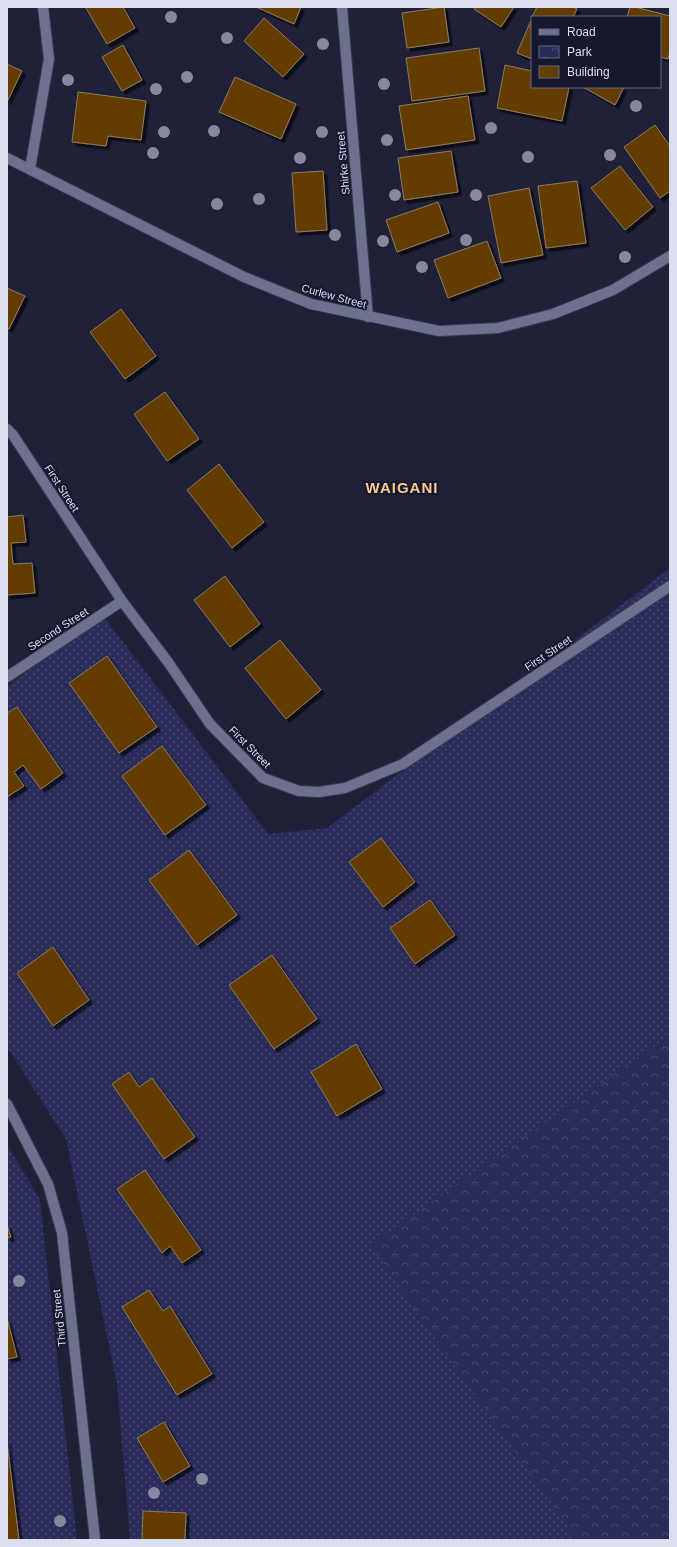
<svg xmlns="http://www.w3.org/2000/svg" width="677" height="1547" font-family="Helvetica,sans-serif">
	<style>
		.grass { fill: url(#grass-dots) }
		.park { fill: url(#park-crowns) }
		.building { fill: #643e00; stroke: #8e7a62; filter: url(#shadow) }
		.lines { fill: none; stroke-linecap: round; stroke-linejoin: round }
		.minor-casing { stroke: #3c3d51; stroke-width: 12 }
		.minor { stroke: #6d718d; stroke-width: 10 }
		.tree { fill: #85889e }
		.labels { text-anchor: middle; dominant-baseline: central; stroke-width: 4; stroke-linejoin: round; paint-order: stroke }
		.street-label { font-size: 11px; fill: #dcdfef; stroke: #15182e }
		.district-label { font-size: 15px; font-weight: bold; letter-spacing: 1px; fill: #feca8a; stroke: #15182e }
	</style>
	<defs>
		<pattern id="grass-dots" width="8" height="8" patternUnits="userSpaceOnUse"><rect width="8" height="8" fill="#292c58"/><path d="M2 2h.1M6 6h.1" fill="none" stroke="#474a70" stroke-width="1.8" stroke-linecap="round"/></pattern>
		<pattern id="park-crowns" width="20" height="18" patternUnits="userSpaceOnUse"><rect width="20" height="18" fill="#292c58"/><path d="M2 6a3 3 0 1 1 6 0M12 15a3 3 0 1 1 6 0" fill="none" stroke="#474a70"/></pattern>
		<filter id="shadow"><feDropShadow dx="3.5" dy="3.5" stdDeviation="0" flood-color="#0009"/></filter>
	</defs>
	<rect width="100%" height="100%" fill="#1e2138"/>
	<!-- grass -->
	<g class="grass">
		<path d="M670,568v972h-540l-13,-156 -51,-245 -59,-92v-360l95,-73 166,220 59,-6z"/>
		<path d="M7,1144l33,56 37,340h-70z"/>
	</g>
	<!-- park -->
	<path class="park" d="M670,1035v505h-93l-207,-295z"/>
	<!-- building -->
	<g class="building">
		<path d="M88,7h35l12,21 -28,16 -21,-36z"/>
		<path d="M256,7h45l-7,17z"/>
		<path d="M444,7l5,35 -42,6 -5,-35z"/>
		<path d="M475,7h39l-13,20 -27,-18z"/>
		<path d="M537,7h36l4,2 -4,8h-41z"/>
		<path d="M630,7h5l35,9v36l-2,7 -8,-2v-40h-33z"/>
		<path d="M264,18l40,36 -21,23 -39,-36z"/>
		<path d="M532,18v41l-15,-6z"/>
		<path d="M123,45l19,35 -20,11 -20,-34z"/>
		<path d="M479,48l6,43 -73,10 -6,-43z"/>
		<path d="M7,64l15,7 -15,31z"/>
		<path d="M505,65l27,6v16h37l-7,34 -65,-13z"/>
		<path d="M235,77l61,27 -15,35 -62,-27z"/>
		<path d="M583,87h41l-9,18z"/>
		<path d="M78,92l68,9 -5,39 -33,-4 -2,10 -34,-4z"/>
		<path d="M468,96l7,44 -69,10 -7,-44z"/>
		<path d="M655,125l15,21v45l-10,7 -36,-51z"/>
		<path d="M451,151l7,41 -54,8 -6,-42z"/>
		<path d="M620,166l33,41 -28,23 -34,-42z"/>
		<path d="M323,171l4,59 -31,2 -4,-59z"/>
		<path d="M577,181l9,62 -40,5 -8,-62z"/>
		<path d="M529,188l14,67 -42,8 -13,-67z"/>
		<path d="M438,202l11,31 -52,19 -11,-32z"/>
		<path d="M487,241l14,37 -53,20 -14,-38z"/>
		<path d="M7,288l18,8 -16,33 -2,-1z"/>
		<path d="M121,309l35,47 -31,23 -35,-47z"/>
		<path d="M165,392l34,47 -32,22 -33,-47z"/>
		<path d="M219,464l45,58 -32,26 -45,-58z"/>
		<path d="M23,515l3,27 -15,1 2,21 19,-1 3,30 -28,2v-78z"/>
		<path d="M225,576l35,48 -30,23 -36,-47z"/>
		<path d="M280,640l41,50 -35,29 -41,-51z"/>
		<path d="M107,656l50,71 -38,26 -50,-70z"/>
		<path d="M17,707l46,66 -22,16 -18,-24 -9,7 10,14 -17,11v-84z"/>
		<path d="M162,746l44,59 -41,30 -43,-59z"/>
		<path d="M381,838l34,44 -32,25 -34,-45z"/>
		<path d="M189,850l48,65 -40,30 -48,-65z"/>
		<path d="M430,900l25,35 -40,29 -25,-36z"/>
		<path d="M53,947l36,53 -36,26 -36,-53z"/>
		<path d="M272,955l45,64 -43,30 -45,-64z"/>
		<path d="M356,1044l26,45 -45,27 -26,-44z"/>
		<path d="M129,1072l10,15 13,-9 43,59 -31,22 -52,-75z"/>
		<path d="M145,1170l56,80 -19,13 -12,-17 -8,7 -45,-64z"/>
		<path d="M7,1225l4,12 -4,1z"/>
		<path d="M149,1290l14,21 7,-5 42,68 -35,21 -55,-88z"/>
		<path d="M7,1318l10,39 -10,2z"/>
		<path d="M164,1422l26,44 -27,16 -26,-44z"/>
		<path d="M7,1442l12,98h-12z"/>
		<path d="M143,1511l43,2 -1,27h-43z"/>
	</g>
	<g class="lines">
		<!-- minor casing -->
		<g class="minor-casing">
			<g id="minor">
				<path d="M342,7l26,310"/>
				<path d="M7,158l237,119 67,27 128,27 59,-3 55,-14 60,-24 57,-34"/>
				<path d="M30,169l19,-110 -6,-52"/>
				<path d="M7,429l6,6 109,166 46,61 42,62 53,54 36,13 20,1 26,-4 58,-24 267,-178"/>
				<path d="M7,677l115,-76"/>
				<path d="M7,1104l41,80 14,49 33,307"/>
			</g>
		</g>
		<!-- minor -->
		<use href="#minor" class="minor"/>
	</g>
	<!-- trees -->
	<g class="tree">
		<circle cx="171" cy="17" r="6"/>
		<circle cx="227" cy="38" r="6"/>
		<circle cx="323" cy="44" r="6"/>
		<circle cx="187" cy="77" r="6"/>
		<circle cx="68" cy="80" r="6"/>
		<circle cx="384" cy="84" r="6"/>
		<circle cx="156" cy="89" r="6"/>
		<circle cx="636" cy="106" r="6"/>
		<circle cx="491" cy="128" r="6"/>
		<circle cx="214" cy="131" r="6"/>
		<circle cx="164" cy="132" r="6"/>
		<circle cx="322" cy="132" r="6"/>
		<circle cx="387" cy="140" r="6"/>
		<circle cx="153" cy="153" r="6"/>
		<circle cx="610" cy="155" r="6"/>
		<circle cx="528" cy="157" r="6"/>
		<circle cx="300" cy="158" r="6"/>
		<circle cx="395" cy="195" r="6"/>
		<circle cx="476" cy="195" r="6"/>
		<circle cx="259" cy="199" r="6"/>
		<circle cx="217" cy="204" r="6"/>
		<circle cx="335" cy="235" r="6"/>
		<circle cx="466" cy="240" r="6"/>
		<circle cx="383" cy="241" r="6"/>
		<circle cx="625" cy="257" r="6"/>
		<circle cx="422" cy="267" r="6"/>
		<circle cx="19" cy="1281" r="6"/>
		<circle cx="202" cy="1479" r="6"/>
		<circle cx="154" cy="1493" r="6"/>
		<circle cx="60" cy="1521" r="6"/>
	</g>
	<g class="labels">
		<!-- street labels -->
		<g class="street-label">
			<text transform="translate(343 163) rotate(-95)">Shirke Street</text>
			<text transform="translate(334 296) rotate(15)">Curlew Street</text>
			<text transform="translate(62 488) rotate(57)">First Street</text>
			<text transform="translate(58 629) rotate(-33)">Second Street</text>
			<text transform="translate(548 653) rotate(-34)">First Street</text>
			<text transform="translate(250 747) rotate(45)">First Street</text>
			<text transform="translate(59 1318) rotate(-96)">Third Street</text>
		</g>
		<!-- district labels -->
		<g class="district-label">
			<text x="402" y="487">WAIGANI</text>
		</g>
	</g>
	<!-- border -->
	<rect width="677" height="1547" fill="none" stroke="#dcdfef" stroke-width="16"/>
	<!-- legend -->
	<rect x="531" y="16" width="130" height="72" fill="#15182e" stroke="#65687b"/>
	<rect x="539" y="29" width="20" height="6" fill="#6d718d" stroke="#65687b"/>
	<text x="567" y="36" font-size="12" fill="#dcdfef">Road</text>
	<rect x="539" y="46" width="20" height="12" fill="url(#park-crowns)" stroke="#65687b"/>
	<text x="567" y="56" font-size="12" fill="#dcdfef">Park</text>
	<rect x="539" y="66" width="20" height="12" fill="#643e00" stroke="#65687b"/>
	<text x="567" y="76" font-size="12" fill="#dcdfef">Building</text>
</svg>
